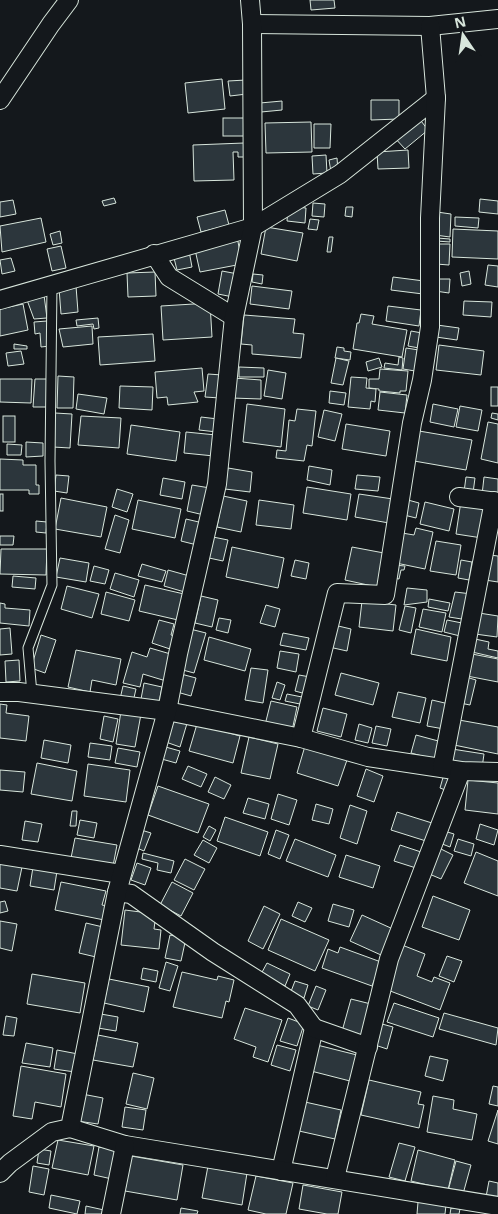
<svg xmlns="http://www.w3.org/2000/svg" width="498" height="1214" font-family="'Noto Sans',sans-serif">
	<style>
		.building { fill: #2c363c; stroke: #d8e6dc }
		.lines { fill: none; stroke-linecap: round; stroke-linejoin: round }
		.service-casing { stroke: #d8e6dc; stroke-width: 11 }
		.minor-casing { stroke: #d8e6dc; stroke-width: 20 }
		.service { stroke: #14181c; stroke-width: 9 }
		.minor { stroke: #14181c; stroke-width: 18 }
	</style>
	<rect width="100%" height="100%" fill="#14181c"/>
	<!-- building -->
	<g class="building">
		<path d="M310,0h24l1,8 -24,2z"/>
		<path d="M222,79l3,30 -37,4 -3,-30z"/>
		<path d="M246,80l1,14 -17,2 -2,-15z"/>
		<path d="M371,100h28v19l-28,1z"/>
		<path d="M282,101v9l-21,2 -1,-9z"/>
		<path d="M418,117l10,13 -23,19 -11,-12z"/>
		<rect x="223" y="118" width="21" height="18"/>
		<path d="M311,122l1,30 -46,1 -1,-30z"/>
		<path d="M314,124h17l-1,24h-16z"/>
		<path d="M244,143v14h-6v-5h-5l1,28 -40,1 -1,-36z"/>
		<path d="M408,150l1,18 -31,1 -1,-17z"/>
		<path d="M326,155l1,18 -14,1 -1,-18z"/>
		<path d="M337,158l1,13 -7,1 -2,-12z"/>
		<path d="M114,198l2,5 -12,3 -2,-5z"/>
		<path d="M480,199l18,2v13l-19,-2z"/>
		<path d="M13,200l3,14 -16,3v-15z"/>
		<path d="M313,203l12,1 -1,13 -12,-1z"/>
		<path d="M288,206l18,2 -1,15 -18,-2z"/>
		<path d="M346,207h7l-1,10 -7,-1z"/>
		<path d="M225,210l4,15 -28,7 -4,-15z"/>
		<path d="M437,212l14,2 -1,23 -15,-2z"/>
		<path d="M455,217l24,1 -1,10 -23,-2z"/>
		<path d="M41,218l5,24 -44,10 -2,-26z"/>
		<path d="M310,219l9,1 -2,10 -9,-1z"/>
		<path d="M266,227l37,6 -6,28 -36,-7z"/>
		<path d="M453,229l45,2v28l-46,-2z"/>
		<path d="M60,231l2,12 -9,2 -3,-11z"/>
		<path d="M237,236l5,28 -42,8 -6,-27z"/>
		<path d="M329,237h4l-2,15h-4z"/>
		<path d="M437,238l13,1v3l-14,-1z"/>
		<path d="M437,244h13l-1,21 -13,-1z"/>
		<path d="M61,246l5,22 -14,3 -5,-22z"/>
		<path d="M189,251l3,16 -15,3 -4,-16z"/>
		<path d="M11,258l4,13 -13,3 -2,-14z"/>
		<path d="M488,265l10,1v21l-13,-2z"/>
		<path d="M222,271l16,3 -5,23 -15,-3z"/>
		<path d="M469,271l2,13 -9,2 -2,-13z"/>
		<path d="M155,272l1,24 -28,1 -1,-24z"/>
		<path d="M253,274l10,1 -1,9 -10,-2z"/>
		<path d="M393,277l31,4 -1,13 -32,-4z"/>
		<path d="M436,279h14l-1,14 -14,-2z"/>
		<path d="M76,286l2,26 -17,2 -2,-26z"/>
		<path d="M252,286l40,5 -3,18 -39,-5z"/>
		<path d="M44,295l3,23 -13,1 -7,-19z"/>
		<path d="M464,301l28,1 -1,15 -28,-2z"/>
		<path d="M210,303l2,34 -49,3 -2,-34z"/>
		<path d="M23,304l5,26 -28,6v-27z"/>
		<path d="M388,306l33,4 -2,16 -33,-5z"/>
		<path d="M361,314l13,2 -2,8 35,6 -5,27 -49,-8 4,-26h2z"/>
		<path d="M244,315l51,4 -2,14 11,1 -3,24 -49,-4v-9l-11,-1z"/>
		<path d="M98,318l1,10 -5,1 -1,-5 -16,2 -1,-6z"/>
		<path d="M47,321l3,25 -9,1 -1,-14 -5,1 -1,-12z"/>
		<path d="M437,325l22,3 -2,12 -21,-3z"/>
		<path d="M92,326l1,18 -30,3 -4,-18z"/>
		<path d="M411,331l11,2 -3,15 -11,-2z"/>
		<path d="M153,334l2,27 -55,4 -2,-28z"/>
		<path d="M14,344l13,2v3h-13z"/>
		<path d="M439,345l45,6 -3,24 -45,-5z"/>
		<path d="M337,347l7,1v3l7,1 -1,8 -15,-2z"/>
		<path d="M406,348l13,2 -4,21 -12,-2z"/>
		<path d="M21,351l3,13 -16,2 -2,-13z"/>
		<path d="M399,357l4,1 -1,12 -18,-2 1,-5 13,2z"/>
		<path d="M336,358l13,3 -6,24 -12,-2z"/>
		<path d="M379,358l3,9 -14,4 -2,-9z"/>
		<path d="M239,367l25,1v9h-25z"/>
		<path d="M202,368l2,23 -10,1 4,10 -30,3 -1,-8 -10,1 -2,-26z"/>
		<path d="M380,369l28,2 -2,20h-6v2l-21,-2v-2l-10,-1v-9h10z"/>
		<path d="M268,370l18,3 -4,26 -18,-3z"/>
		<path d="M208,374l14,1 -2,23 -15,-1z"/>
		<path d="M58,376l16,1 -1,31h-16z"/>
		<path d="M351,377l16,1 -1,10 10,1 -1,13 -4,-1 -1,8 -22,-2z"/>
		<path d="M234,378l27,2v19l-30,-1z"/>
		<path d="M0,379h32l-1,24 -31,-1z"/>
		<path d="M35,379h14l-2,28h-14z"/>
		<path d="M120,386l33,1 -1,23 -33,-2z"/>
		<rect x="491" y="387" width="7" height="19"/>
		<path d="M330,391l16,2 -2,12 -15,-2z"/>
		<path d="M380,392l27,3 -2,18 -27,-3z"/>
		<path d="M78,394l29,4 -3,16 -28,-5z"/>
		<path d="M247,404l38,5 -4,38 -38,-5z"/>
		<path d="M433,404l25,5 -4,18 -24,-5z"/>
		<path d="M460,406l22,4 -4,21 -22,-4z"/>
		<path d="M297,409l19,2 -4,35 -5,-1 -3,16 -28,-3 1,-8 9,1 3,-31 6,1z"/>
		<path d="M324,410l18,4 -7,27 -17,-4z"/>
		<path d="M55,413l17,1 -2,34 -17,-1z"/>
		<path d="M492,413l6,1v6l-7,-2z"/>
		<rect x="3" y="416" width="12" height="26"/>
		<path d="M81,416l40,2 -2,30 -41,-3z"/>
		<path d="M201,417l17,2 -1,13 -18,-2z"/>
		<path d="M488,422l10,2v39l-17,-4z"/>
		<path d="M346,424l44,7 -4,25 -44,-7z"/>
		<path d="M131,425l49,7 -4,29 -49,-7z"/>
		<path d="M419,431l53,9 -6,30 -52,-9z"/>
		<path d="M186,432l30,3 -2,21 -30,-3z"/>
		<path d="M26,442l17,1v13l-17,1z"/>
		<path d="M7,444l15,1 -1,10h-14z"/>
		<path d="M0,459l23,1v5h13v20h3v9h-10v-4h-29z"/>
		<path d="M309,466l23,4 -2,15 -23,-5z"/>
		<path d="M228,468l24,4 -2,20 -25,-3z"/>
		<path d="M56,475l13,1 -2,17 -13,-2z"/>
		<path d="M357,475l23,2 -2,14 -23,-2z"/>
		<path d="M466,477l9,1 -2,15 -9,-1z"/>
		<path d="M484,477l14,2v18l-16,-2z"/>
		<path d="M163,478l22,4 -3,17 -22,-4z"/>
		<path d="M192,485l18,3 -6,27 -17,-4z"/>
		<path d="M307,487l44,7 -4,26 -44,-7z"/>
		<path d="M117,489l16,5 -6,18 -15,-5z"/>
		<rect x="0" y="494" width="3" height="17"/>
		<path d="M359,494l34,5 -4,24 -34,-6z"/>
		<path d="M223,496l24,5 -6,31 -24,-5z"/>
		<path d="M61,498l46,9 -6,30 -46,-8z"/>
		<path d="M138,500l43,9 -6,29 -43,-9z"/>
		<path d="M259,500l35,5 -3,24 -35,-4z"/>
		<path d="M408,500l11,3 -3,15 -12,-3z"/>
		<path d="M461,501l27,5 -6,32 -26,-4z"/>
		<path d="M425,502l29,7 -5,22 -29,-7z"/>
		<path d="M115,515l14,5 -9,33 -15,-4z"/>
		<path d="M186,519l17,4 -6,22 -16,-4z"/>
		<path d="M36,521l11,1 -1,11 -10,-1z"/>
		<path d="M416,528l17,4 -8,37 -29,-6 6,-30 12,2z"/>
		<path d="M0,536h14l-1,9h-13z"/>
		<path d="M213,537l15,3 -5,21 -14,-3z"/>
		<path d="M436,541l25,4 -5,30 -26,-4z"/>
		<path d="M232,547l52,11 -6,30 -52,-11z"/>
		<path d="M352,547l32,6 -7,34 -32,-7z"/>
		<path d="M1,549h46l-1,26 -46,-1z"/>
		<path d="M490,555l8,1v26l-13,-2z"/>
		<path d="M60,558l29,5 -3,19 -30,-5z"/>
		<path d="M295,560l14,3 -3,16 -15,-3z"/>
		<path d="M461,560l11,2 -3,18 -11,-2z"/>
		<path d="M142,564l24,7 -4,11 -24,-6z"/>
		<path d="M394,565l11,1 -1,4h-3l-2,9 -6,-1z"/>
		<path d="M94,566l15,4 -4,14 -15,-3z"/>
		<path d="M168,570l25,7 -5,16 -24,-7z"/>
		<path d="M115,573l24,7 -5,17 -24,-8z"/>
		<path d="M13,576l23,2 -1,11 -23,-2z"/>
		<path d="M145,585l39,9 -6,26 -39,-9z"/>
		<path d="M67,586l32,8 -7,24 -31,-9z"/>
		<path d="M407,588l20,2v12l-23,3z"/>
		<path d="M106,592l29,8 -6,21 -28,-7z"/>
		<path d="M455,592l17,2 -4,26 -19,-3z"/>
		<path d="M201,596l17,4 -6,27 -17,-4z"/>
		<path d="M429,599l21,4 -2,8 -20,-4z"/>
		<path d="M362,601l34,4 -3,26 -34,-4z"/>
		<path d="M0,603l5,1v4l25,2 -1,16 -29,-3z"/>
		<path d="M266,605l14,4 -5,18 -15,-4z"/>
		<path d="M405,606l11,2 -5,25 -12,-3z"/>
		<path d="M423,609l23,4 -4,19 -23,-5z"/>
		<path d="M479,613l19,3 -1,21 -22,-3z"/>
		<path d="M219,618l12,2 -3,13 -12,-3z"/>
		<path d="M159,620l15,4 -3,11 6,2 -4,13 -21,-7z"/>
		<path d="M447,620l20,4 -3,13 -20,-5z"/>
		<path d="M334,625l17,4 -4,22 -18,-4z"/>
		<path d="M10,628l2,26 -12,1v-26z"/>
		<path d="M190,629l16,4 -12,40 -15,-4z"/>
		<path d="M416,629l35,8 -4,24 -36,-7z"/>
		<path d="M283,633l26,5 -3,12 -26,-5z"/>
		<path d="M41,635l15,5 -11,33 -14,-5z"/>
		<path d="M209,637l42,12 -6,22 -41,-11z"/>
		<path d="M475,639l14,3 -1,7 10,2v7l-26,-6z"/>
		<path d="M150,648l24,7 -8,26 -23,-7 -3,13 -17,-4 9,-31 15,5z"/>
		<path d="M76,650l45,9 -5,26 -24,-5 -2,12 -22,-5z"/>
		<path d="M280,651l19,3 -3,18 -19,-4z"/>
		<path d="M472,654l26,5v23l-31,-6z"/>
		<path d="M19,660l1,21 -14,1 -1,-21z"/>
		<path d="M251,668l17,2 -5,33 -18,-3z"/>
		<path d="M341,673l38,10 -6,22 -38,-10z"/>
		<path d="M181,674l15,4 -5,18 -14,-4z"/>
		<path d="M299,675l11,2 -4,17 -11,-3z"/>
		<path d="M466,677l10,3 -6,25 -10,-2z"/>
		<path d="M277,682l8,3 -5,15 -8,-2z"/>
		<path d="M144,683l18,4 -3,16 -18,-4z"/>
		<path d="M123,686l13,3 -3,13 -13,-3z"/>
		<path d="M398,692l28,6 -6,25 -28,-6z"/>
		<path d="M287,694l15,3 -2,7 -15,-3z"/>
		<path d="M432,700l17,4 -5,25 -17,-3z"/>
		<path d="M271,701l26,6 -5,24 -27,-6z"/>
		<path d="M0,704l7,1 -1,8 23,3 -3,25 -26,-3z"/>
		<path d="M323,708l24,6 -6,23 -24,-6z"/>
		<path d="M121,711l20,3 -6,33 -19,-3z"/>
		<path d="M171,715l17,5 -8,27 -17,-6z"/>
		<path d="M104,716l14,3 -5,23 -13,-3z"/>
		<path d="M459,720l39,7v27l-44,-9z"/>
		<path d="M197,724l43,12 -7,27 -44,-12z"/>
		<path d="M359,724l13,4 -4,15 -13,-3z"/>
		<path d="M376,726l15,3 -4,17 -15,-3z"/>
		<path d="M416,735l26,7 -5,18 -26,-7z"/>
		<path d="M249,737l29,7 -8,35 -29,-6z"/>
		<path d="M44,740l27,5 -3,18 -27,-5z"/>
		<path d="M90,743l22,3 -2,14 -22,-3z"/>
		<path d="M162,746l18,5 -4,12 -18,-5z"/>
		<path d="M305,746l42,14 -9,26 -41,-13z"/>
		<path d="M118,748l22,4 -3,15 -22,-4z"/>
		<path d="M452,749l32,5 -2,14 -33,-5z"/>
		<path d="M37,763l40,8 -5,30 -41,-7z"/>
		<path d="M88,764l42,6 -4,32 -42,-6z"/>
		<path d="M188,766l19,8 -6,13 -19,-8z"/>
		<path d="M366,769l17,7 -9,26 -17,-6z"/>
		<path d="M0,770l25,2 -2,20 -23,-2z"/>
		<path d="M444,774l9,3 -5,14 -8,-3z"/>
		<path d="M215,777l16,8 -7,14 -16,-7z"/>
		<path d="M468,780l30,3v31l-33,-4z"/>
		<path d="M158,786l51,18 -11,29 -50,-18z"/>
		<path d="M278,794l19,6 -8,25 -18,-6z"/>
		<path d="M248,798l21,6 -4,15 -22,-6z"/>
		<path d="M316,804l17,5 -4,15 -17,-4z"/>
		<path d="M350,805l17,6 -10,33 -17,-6z"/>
		<path d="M72,811h5l-1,15h-6z"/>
		<path d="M397,812l35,11 -6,18 -35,-11z"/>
		<path d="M225,817l43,15 -8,24 -43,-15z"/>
		<path d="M80,820l17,3 -3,15 -17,-3z"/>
		<path d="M25,821l17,3 -4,18 -16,-2z"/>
		<path d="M480,824l18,6 -4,15 -18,-6z"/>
		<path d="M209,826l7,4 -6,11 -7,-4z"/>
		<path d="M138,829l13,4 -7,18 -12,-5z"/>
		<path d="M276,830l13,5 -9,24 -12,-5z"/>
		<path d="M441,830l13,4 -4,13 -13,-5z"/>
		<path d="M75,838l42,7 -4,21 -42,-8z"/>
		<path d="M295,839l41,16 -8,22 -42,-16z"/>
		<path d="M458,839l16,5 -3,12 -17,-5z"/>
		<path d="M203,840l14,8 -8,15 -15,-8z"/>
		<path d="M400,845l21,7 -5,16 -22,-7z"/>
		<path d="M439,848l14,7 -12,24 -14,-6z"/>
		<path d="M476,852l22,9v35l-34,-13z"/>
		<path d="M143,853l31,8 -3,12 -14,-3 1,-7 -16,-4z"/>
		<path d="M346,855l34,11 -7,22 -34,-11z"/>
		<path d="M185,859l20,10 -11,21 -20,-10z"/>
		<path d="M0,863l22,4 -5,24 -17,-3z"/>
		<path d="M137,863l14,5 -6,17 -14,-5z"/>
		<path d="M33,867l24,4 -3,19 -24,-4z"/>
		<path d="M61,882l45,9 -4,14 10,2 -3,14 -54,-11z"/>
		<path d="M172,882l21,11 -12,23 -21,-11z"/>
		<path d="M433,896l37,14 -11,30 -37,-13z"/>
		<path d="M5,901l3,10 -8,2v-11z"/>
		<path d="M298,902l14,6 -7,14 -13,-6z"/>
		<path d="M333,904l21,6 -5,17 -21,-6z"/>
		<path d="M264,906l16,8 -17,35 -15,-8z"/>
		<path d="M125,910l31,4 -2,15 7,1 -2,19 -38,-4z"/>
		<path d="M362,915l31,14 -12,26 -31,-14z"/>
		<path d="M281,919l48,21 -14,31 -47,-21z"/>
		<path d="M0,921l17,3 -5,27 -12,-3z"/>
		<path d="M86,923l17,4 -7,30 -17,-4z"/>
		<path d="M170,935l16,3 -5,23 -16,-3z"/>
		<path d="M402,945l23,9 -8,22 15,6 2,-5 16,6 -10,27 -55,-21z"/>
		<path d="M340,947l41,15 -9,24 -50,-18 6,-19 10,4z"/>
		<path d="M447,956l15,5 -8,21 -15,-6z"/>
		<path d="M166,962l12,4 -8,25 -11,-3z"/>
		<path d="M267,963l23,11 -5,12 -24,-12z"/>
		<path d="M143,968l15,3 -2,11 -15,-3z"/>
		<path d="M182,972l35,8 1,-4 16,4 -5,22 -3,-1 -4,17 -49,-11z"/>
		<path d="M32,974l53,9 -5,30 -53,-9z"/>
		<path d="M109,979l40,8 -5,25 -40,-9z"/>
		<path d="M295,981l13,4 -4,13 -14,-4z"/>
		<path d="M316,986l10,4 -8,20 -10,-4z"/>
		<path d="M351,999l20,5 -10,36 -20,-5z"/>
		<path d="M394,1003l45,15 -6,19 -46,-15z"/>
		<path d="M245,1008l37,12 -14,42 -15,-5 3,-10 -22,-8z"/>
		<path d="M95,1013l23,4 -2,14 -24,-4z"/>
		<path d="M444,1013l54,15 -2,17 -57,-16z"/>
		<path d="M6,1016l11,2 -3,18 -11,-1z"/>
		<path d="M288,1018l16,6 -7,22 -17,-5z"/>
		<path d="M382,1024l11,3 -6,22 -12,-4z"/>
		<path d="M98,1035l40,8 -5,24 -40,-7z"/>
		<path d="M26,1043l27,5 -3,19 -28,-4z"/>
		<path d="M277,1045l19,5 -6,21 -19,-6z"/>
		<path d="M317,1045l40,10 -7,26 -39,-10z"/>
		<path d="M57,1050l21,4 -3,18 -21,-3z"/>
		<path d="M430,1056l18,4 -5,21 -18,-5z"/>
		<path d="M21,1066l45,8 -5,33 -26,-5 -3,17 -19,-3z"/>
		<path d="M133,1073l21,5 -7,31 -21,-5z"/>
		<path d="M369,1080l52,12 -3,12 6,1 -5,23 -58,-13z"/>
		<path d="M493,1086l5,1v19l-9,-2z"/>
		<path d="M82,1094l21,4 -5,26 -21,-3z"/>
		<path d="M433,1096l21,4 -1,9 24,5 -5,26 -45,-8z"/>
		<path d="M305,1102l36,8 -6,29 -36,-8z"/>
		<path d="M125,1107l21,3 -3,20 -21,-3z"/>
		<path d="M498,1110v34l-10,-3z"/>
		<path d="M58,1140l36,6 -6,29 -36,-7z"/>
		<path d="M399,1143l16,4 -10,34 -16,-4z"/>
		<path d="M99,1147l19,3 -6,29 -18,-4z"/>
		<path d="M39,1149l12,2 -2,14 -12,-2z"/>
		<path d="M418,1150l37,10 -7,30 -37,-9z"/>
		<path d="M131,1156l52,9 -6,35 -52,-9z"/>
		<path d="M456,1161l15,4 -8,29 -15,-3z"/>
		<path d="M33,1166l16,3 -5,26 -15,-3z"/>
		<path d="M208,1166l39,7 -5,32 -40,-7z"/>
		<path d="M256,1176l37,7 -7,31h-20l-18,-4z"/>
		<path d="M489,1181l9,2v17l-12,-3z"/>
		<path d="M303,1185l39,7 -4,22h-11l-28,-5z"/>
		<path d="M51,1195l29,6 -3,13 -28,-6z"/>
		<path d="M418,1202l28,3 -1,9h-28z"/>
		<path d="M86,1206l18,4 -1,4h-18z"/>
		<path d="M181,1208l17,3 -1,3h-17z"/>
		<path d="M451,1208l9,1 -1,5h-9z"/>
	</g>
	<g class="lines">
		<!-- service casing -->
		<g class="service-casing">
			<path id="service" d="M32,694l-4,-46 24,-63 -2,-124 2,-176"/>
		</g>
		<!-- minor casing -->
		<g class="minor-casing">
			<g id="minor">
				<path d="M252,24l178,2 68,-7"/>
				<path d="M0,100l51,-76 18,-24"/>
				<path d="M154,254l15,23 65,40"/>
				<path d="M0,300l253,-73 87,-53 96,-76"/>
				<path d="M459,497l39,5"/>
				<path d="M0,692h19l148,19 134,27 67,19 93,14 37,1"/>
				<path d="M301,738l36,-145 48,2 27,-172 10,-43 8,-53v-109l6,-120 -6,-72"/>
				<path d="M442,768l52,-267"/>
				<path d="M0,855l121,19"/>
				<path d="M117,892l14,2 82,58 84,53 17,23 -33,143"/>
				<path d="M314,1028l54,19"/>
				<path d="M70,1128l55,17 373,61"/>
				<path d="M0,1173l10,-10 42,-31 18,-4 47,-236 50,-181 11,-57 39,-170 17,-167 19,-90 -1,-203 -2,-24"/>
				<path d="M335,1178l54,-219 72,-188"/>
				<path d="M111,1214l14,-69"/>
			</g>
		</g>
		<!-- service -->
		<use href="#service" class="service"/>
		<!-- minor -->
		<use href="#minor" class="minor"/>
	</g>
	<!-- north arrow -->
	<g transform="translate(463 35) rotate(347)" stroke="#14181c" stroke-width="4" paint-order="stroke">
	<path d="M0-4L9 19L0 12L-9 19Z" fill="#d8e6dc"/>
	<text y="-8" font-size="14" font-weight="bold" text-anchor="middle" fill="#d8e6dc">N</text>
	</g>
</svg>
